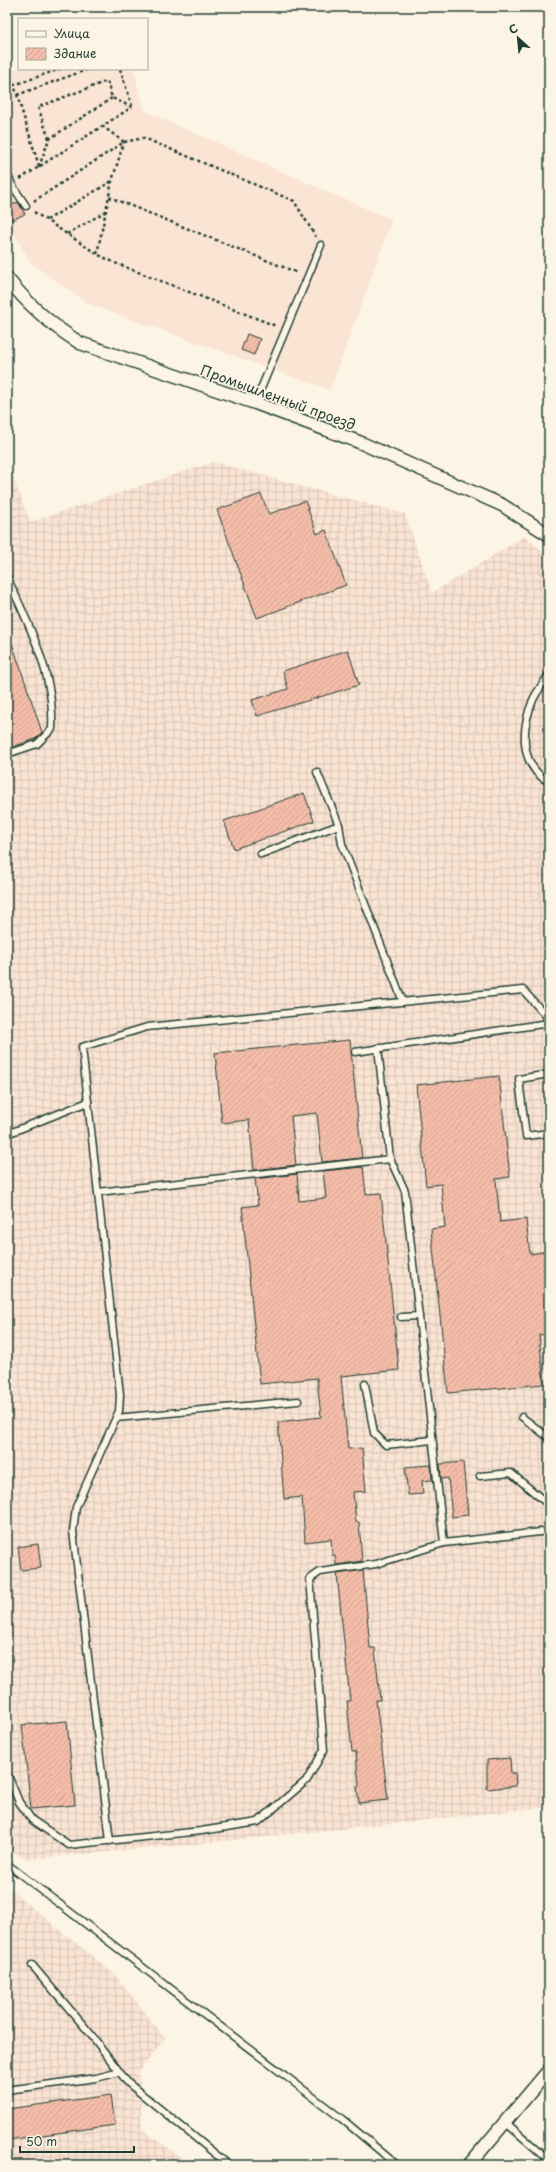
<svg xmlns="http://www.w3.org/2000/svg" width="556" height="2172" font-family="'Playpen Sans',sans-serif">
	<style>
		.built { fill: #fae4d3 }
		.industrial { fill: url(#industrial-grid) }
		.building { fill: url(#building-hatch); stroke: #1f3d34 }
		.lines { fill: none; stroke-linecap: round; stroke-linejoin: round }
		.lane-casing { stroke: #1f3d34; stroke-width: 9 }
		.street-casing { stroke: #1f3d34; stroke-width: 15 }
		.path { stroke: #1f3d34; stroke-width: 2.5; stroke-dasharray: 3 3; stroke-linecap: butt }
		.lane { stroke: #fcf5e5; stroke-width: 6 }
		.street { stroke: #fcf5e5; stroke-width: 12 }
		.labels { text-anchor: middle; dominant-baseline: central; stroke-width: 3.5; stroke-linejoin: round; paint-order: stroke }
		.street-label { font-size: 14px; fill: #1f3d34; stroke: #fcf5e5 }
	</style>
	<defs>
		<pattern id="industrial-grid" width="8" height="8" patternUnits="userSpaceOnUse"><rect width="8" height="8" fill="#fae4d3"/><path d="M0 4h8M4 0v8" fill="none" stroke="#d6c4b6"/></pattern>
		<pattern id="building-hatch" width="6" height="6" patternUnits="userSpaceOnUse"><rect width="6" height="6" fill="#f4bda9"/><path d="M-1 1l2-2M0 6l6-6M5 7l2-2" fill="none" stroke="#d1a392"/></pattern>
	</defs>
	<rect width="100%" height="100%" fill="#fcf5e5"/>
	<filter id="ink" filterUnits="userSpaceOnUse"><feTurbulence type="fractalNoise" baseFrequency=".025" numOctaves="2"/><feDisplacementMap in="SourceGraphic" scale="8" xChannelSelector="R" yChannelSelector="G"/><feConvolveMatrix kernelMatrix="1 2 1 2 8 2 1 2 1" color-interpolation-filters="sRGB"/></filter>
	<g filter="url(#ink)">
		<!-- built -->
		<path class="built" d="M19,68l114,1 12,42 247,109 -62,170 -242,-86 -57,-41 -24,-41v-150z"/>
		<!-- industrial -->
		<g class="industrial">
			<path d="M7,461l23,61 183,-60 192,52 27,79 93,-57 24,21v1250l-362,38 -162,14 -18,-11z"/>
			<path d="M7,1887l107,87 51,64 -26,34 3,57 49,36h-184z"/>
		</g>
		<!-- building -->
		<g class="building">
			<path d="M18,202l7,12 -13,6 -5,-13z"/>
			<path d="M247,334l13,5 -6,16 -13,-5z"/>
			<path d="M261,494l8,20 36,-13 12,33 9,-4 20,55 -89,33 -40,-108z"/>
			<path d="M7,634h2l33,98 -7,7 -28,10z"/>
			<path d="M348,650l11,35 -102,31 -5,-16 36,-11 -5,-18z"/>
			<path d="M304,793l10,28 -80,28 -10,-28z"/>
			<path d="M350,1040l12,118 -40,4 -5,-49 -26,3 5,49 -42,5 -5,-50 -27,3 -7,-70z"/>
			<path d="M499,1076l11,101 -14,2 4,43 26,-3 4,35 19,-3v83l-10,1 5,49 -96,9 -17,-164 14,-2 -4,-43 -15,2 -10,-101z"/>
			<path d="M363,1167l3,27 15,-1 18,177 -58,6 7,73 14,-1 4,43 -13,1 3,30h3l3,39 -26,4 -1,-10h-3l-1,-16 -26,3 -3,-45 -18,2 -6,-77 43,-5 -4,-39 -57,6 -18,-177 16,-2 -3,-26 42,-5 2,27 27,-3 -3,-27z"/>
			<path d="M463,1462l5,53 -16,2 -4,-39 -7,1 -1,-15z"/>
			<path d="M431,1465l1,15 -10,1 1,13 -15,1 -3,-28z"/>
			<path d="M38,1544l3,24 -20,2 -3,-23z"/>
			<path d="M363,1570l7,78h5l5,52h-4l12,100 -29,3 -2,-16 2,-1 -3,-34h-4l-5,-51h3l-13,-127z"/>
			<path d="M67,1721l8,84 -44,4 -9,-84z"/>
			<path d="M510,1758l1,15h4l1,13 -29,3v-29z"/>
			<path d="M111,2095l4,30 -108,15v-31z"/>
		</g>
		<g class="lines">
			<!-- lane casing -->
			<g class="lane-casing">
				<g id="lane">
					<path d="M7,173l5,12 14,21"/>
					<path d="M255,403l66,-158"/>
					<path d="M7,577c22,48 48,98 45,152l-15,15 -30,10"/>
					<path d="M549,674c-5,9 -12,17 -16,26 -12,29 -14,65 16,82"/>
					<path d="M317,772l22,53 3,19 61,158"/>
					<path d="M261,854l78,-29"/>
					<path d="M378,1048l12,111 15,32 39,352"/>
					<path d="M355,1052l194,-29"/>
					<path d="M549,1074l-30,5 7,57 23,-3"/>
					<path d="M7,1134l81,-32"/>
					<path d="M98,1192l292,-33"/>
					<path d="M401,1317l18,-1"/>
					<path d="M365,1384l9,49 12,12 46,-5"/>
					<path d="M522,1417l27,21"/>
					<path d="M116,1418l182,-17"/>
					<path d="M480,1476l31,-3 38,32"/>
					<path d="M7,1773l12,29 13,18 37,25 132,-14 57,-9 49,-42 17,-30 -14,-171 10,-7 56,-8 68,-21 105,-12"/>
					<path d="M110,1841l-37,-310 3,-24 43,-96 1,-16 -38,-348 65,-20 376,-37 26,29"/>
					<path d="M7,1864l335,255 55,46"/>
					<path d="M32,1965l57,67 39,51 101,82"/>
					<path d="M7,2090l89,-12 24,-6"/>
					<path d="M505,2122l44,38"/>
				</g>
			</g>
			<!-- street casing -->
			<g class="street-casing">
				<g id="street">
					<path d="M7,278c21,27 44,47 73,65l175,60 104,39 143,63 47,30"/>
					<path d="M469,2165l80,-95"/>
				</g>
			</g>
			<!-- path -->
			<g class="path">
				<path d="M120,69l12,37"/>
				<path d="M17,95l72,-26"/>
				<path d="M102,126l22,16"/>
				<path d="M49,139l63,-41"/>
				<path d="M39,166l-25,-81 46,-16"/>
				<path d="M39,167l10,-28 -11,-32 69,-26 5,17 20,9"/>
				<path d="M20,179l112,-72"/>
				<path d="M109,197l189,76"/>
				<path d="M34,201l90,-59 20,-4 150,63 22,36"/>
				<path d="M34,212l63,42 18,9 161,63"/>
				<path d="M47,220l65,-39"/>
				<path d="M67,234l38,-22"/>
				<path d="M97,254l15,-73 12,-39"/>
			</g>
			<!-- lane -->
			<use href="#lane" class="lane"/>
			<!-- street -->
			<use href="#street" class="street"/>
		</g>
	</g>
	<g class="labels">
		<!-- street labels -->
		<g class="street-label">
			<text transform="translate(278 397) rotate(20)">Промышленный проезд</text>
		</g>
	</g>
	<!-- margin -->
	<rect width="556" height="2172" fill="none" stroke="#fcf5e5" stroke-width="24"/>
	<rect x="12" y="12" width="532" height="2148" fill="none" stroke="#1f3d34" stroke-width="1.5" filter="url(#ink)"/>
	<!-- legend -->
	<rect x="18" y="18" width="130" height="52" fill="#fcf5e5" stroke="#a4ab9e"/>
	<rect x="26" y="31" width="20" height="6" fill="#fcf5e5" stroke="#a4ab9e"/>
	<text x="54" y="38" font-size="12" fill="#1f3d34">Улица</text>
	<rect x="26" y="48" width="20" height="12" fill="url(#building-hatch)" stroke="#a4ab9e"/>
	<text x="54" y="58" font-size="12" fill="#1f3d34">Здание</text>
	<!-- north arrow -->
	<g transform="translate(518 38) rotate(333)" stroke="#fcf5e5" stroke-width="3" paint-order="stroke">
	<path d="M0-3L7 15L0 10L-7 15Z" fill="#1f3d34"/>
	<text y="-6" font-size="11" font-weight="bold" text-anchor="middle" fill="#1f3d34">С</text>
	</g>
	<!-- scale -->
	<path d="M20 2146v6h114v-6" fill="none" stroke="#1f3d34" stroke-width="2"/>
	<text x="26" y="2146" font-size="12" fill="#1f3d34" stroke="#fcf5e5" stroke-width="3" paint-order="stroke">50 m</text>
</svg>
